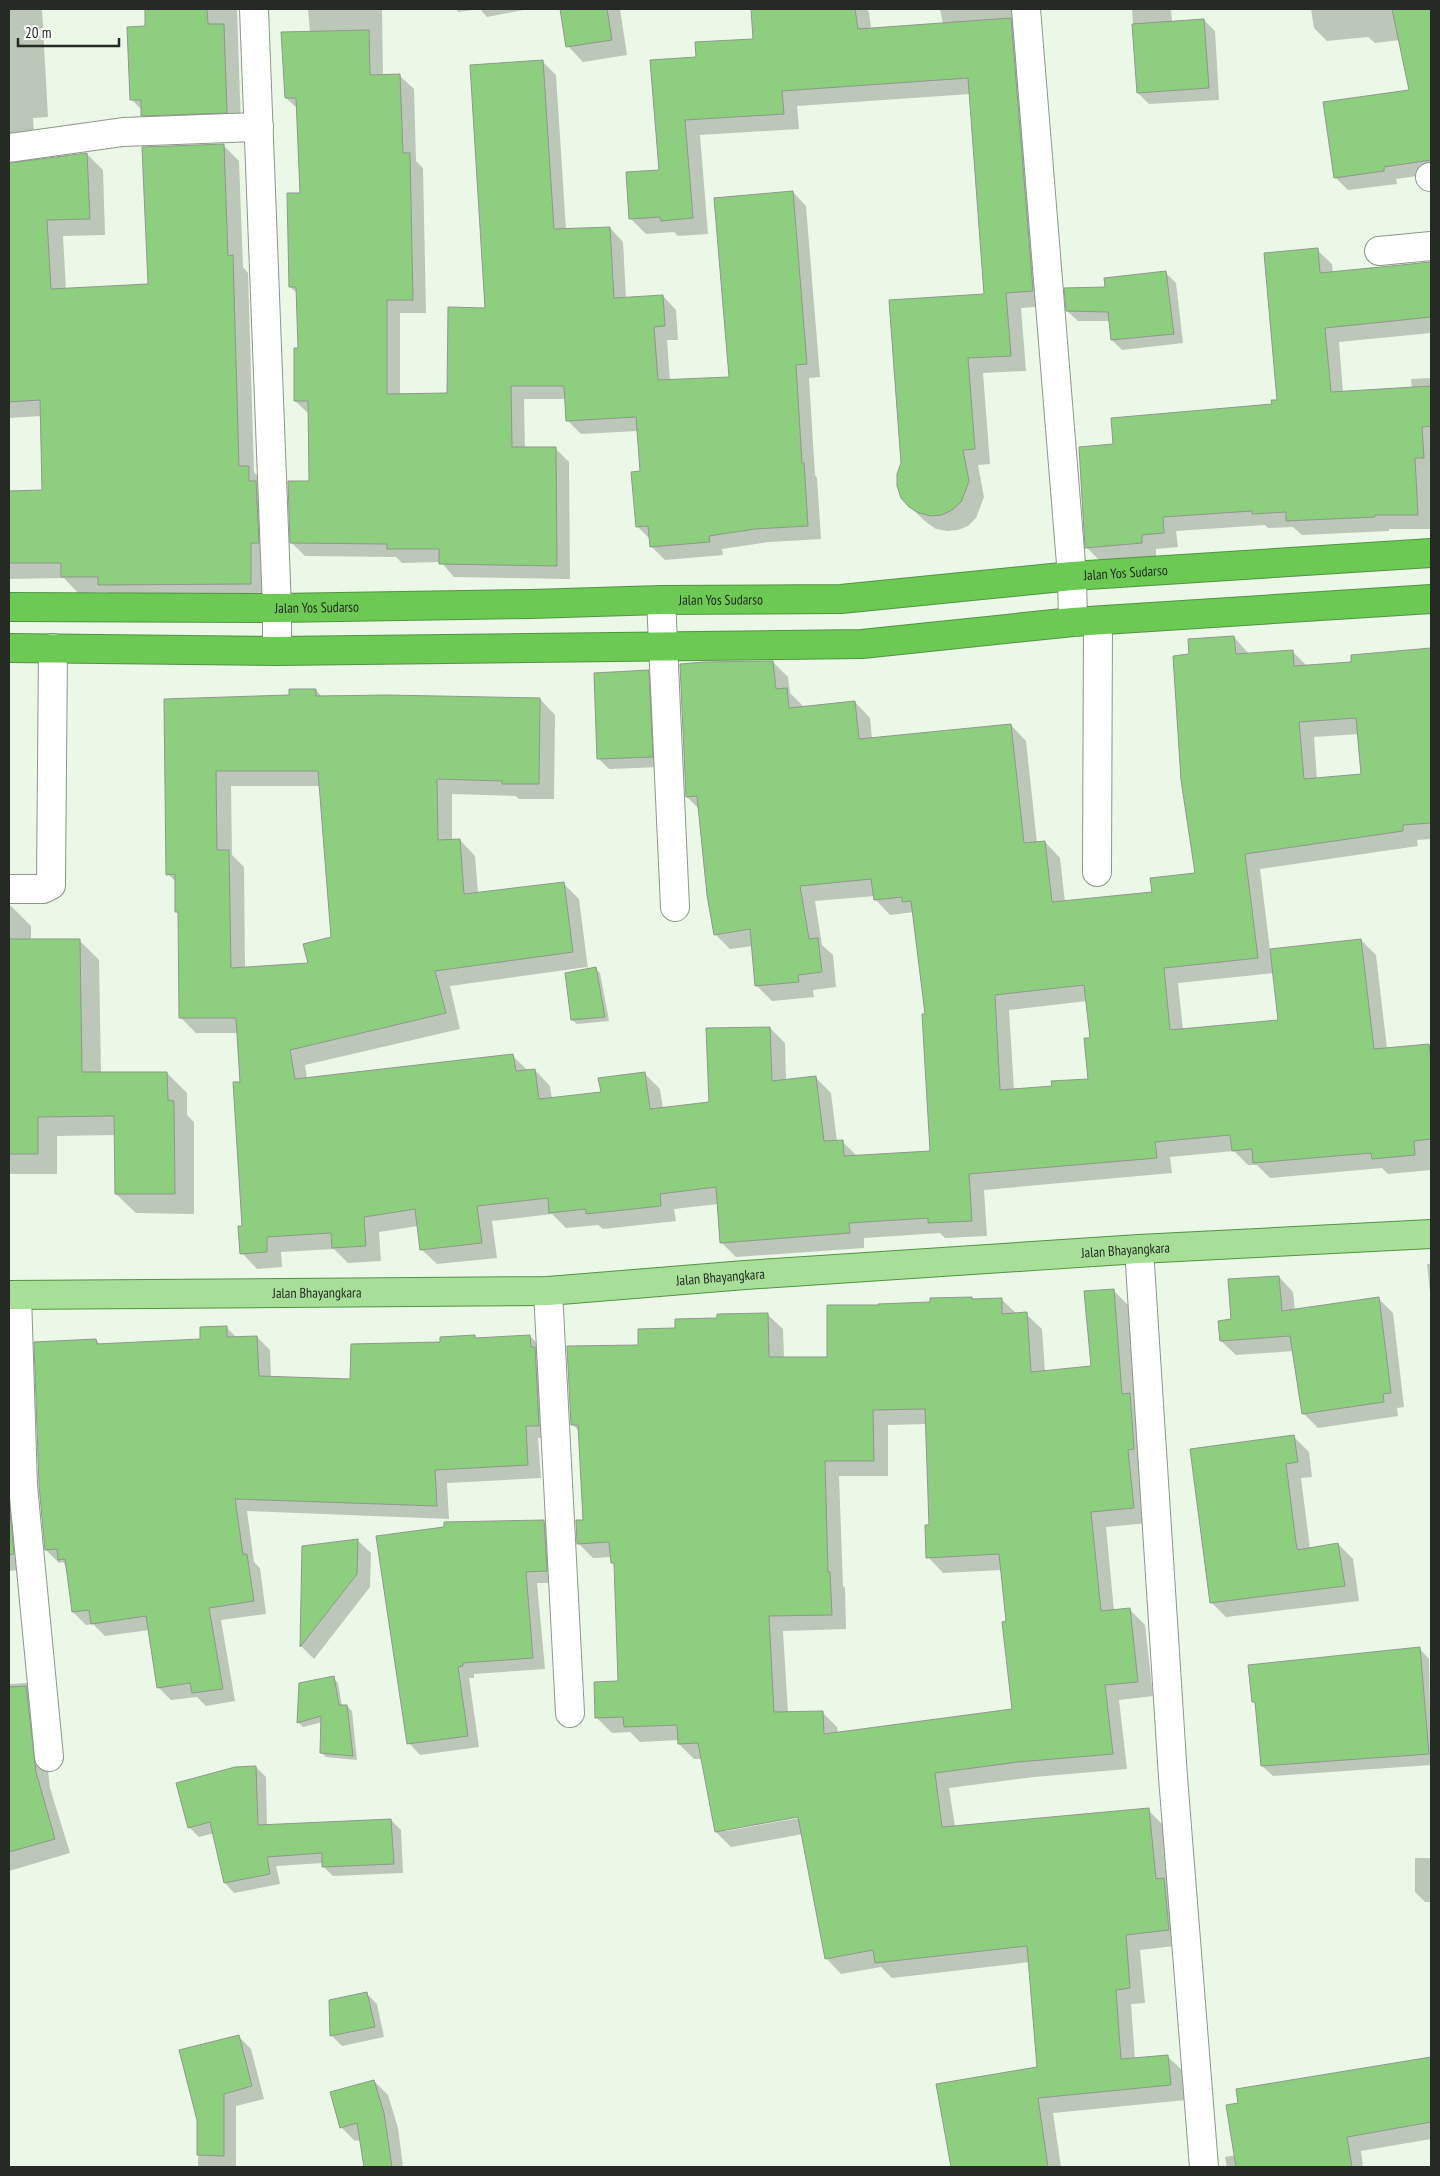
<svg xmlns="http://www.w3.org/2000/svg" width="1440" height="2176" font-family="'PT Sans Narrow',sans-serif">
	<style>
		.shadow { fill: #0003; fill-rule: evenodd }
		.building { fill: #8ecf7f; stroke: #8d998a; fill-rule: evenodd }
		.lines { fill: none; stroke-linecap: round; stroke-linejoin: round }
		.minor-casing { stroke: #8c9889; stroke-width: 30 }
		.major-casing { stroke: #539243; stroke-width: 30 }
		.highway-casing { stroke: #539243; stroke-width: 30 }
		.minor { stroke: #fff; stroke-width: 28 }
		.major { stroke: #a7df98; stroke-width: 28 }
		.highway { stroke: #6cca54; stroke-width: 28 }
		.labels { text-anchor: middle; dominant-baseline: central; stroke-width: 4; stroke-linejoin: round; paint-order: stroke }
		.street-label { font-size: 14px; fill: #252a24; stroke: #fff }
	</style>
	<rect width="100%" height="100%" fill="#ebf8e8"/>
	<!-- shadow -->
	<g class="shadow">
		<path d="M9,9h33l6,108 -15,1 2,28 -25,12 -1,7 78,-11 16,16 2,65 -42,1 3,54 83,-5 74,-140 16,16 4,106 5,6 6,199 10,11 2,116 -151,1 -8,-8 -29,1 -14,-15 -55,1v-87h35l-3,-76 -32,2z"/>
		<path d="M146,9h91l4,118 -83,3 -15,-15 -1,-5 -11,-11 16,-71z"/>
		<path d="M308,9h74l1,67h17l14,13 2,72 7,7 3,145h-26v82h48l39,-86 55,-248 14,14 10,155 44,-2 13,14 3,56 37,-2 13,14 2,30h-11l3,41 60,-3 63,-186 13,14 14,171 -11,1 6,97 2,3 4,61 -52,3 -47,7 1,6 -58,5 -14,-14v-6l-13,-13 -5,-54 8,-1 -3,-41 -57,3 -14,-14 -1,-21h-42l1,50h31l13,13 1,117 -116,-2 -13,-15 -39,1 -6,-6 -91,-1 -14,-14 19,-60v-67l-15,-14 5,-52 -2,-55 -8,-7 11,-93 -3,-85 -12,-11 24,-66z"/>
		<path d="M456,9h73l-42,8 -7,-8 -22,3z"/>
		<path d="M562,9h58l7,46 -44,7 -15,-16z"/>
		<path d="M752,9h114l3,3 2,17 72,-5 -3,-15h88l20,297 -27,2 5,63 -43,2 7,91 -12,1 6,32 -8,21 -8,8 -10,4 -11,1 -11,-2 -10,-7 -17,-16 76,-211 -15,-201 -173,12 2,23 -99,6 8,99 -30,2 -4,-4 -28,2 -16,-16 30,-47 37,-113 58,-18z"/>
		<path d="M1132,9h39l1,13 32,-2 11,11 4,69 -70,4 -11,-11z"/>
		<path d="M1311,9h120v165l-35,5 1,5 -49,6 -13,-13 75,-86 -10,-51 -25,3 -7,-6 -41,4 -13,-13z"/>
		<path d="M1317,250l15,14 1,9 98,-10v70l-92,9 4,50 69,-3 -1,-10 20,-1v151h-42v2l-87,4 -9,-8 -25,1 -3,-3 -89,6 2,16 -22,2v8l-55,5 -14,-14 27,-103 159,-40 5,-4z"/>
		<path d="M1166,273l10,10 7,60 -61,7 -10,-10 -2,-19h-32l-11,-10 39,-23z"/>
		<path d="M1234,637l15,17 43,-3 15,15 46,-3 -1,-7 79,-6v189l-14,1 1,6 -158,23 10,81 91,-10 15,15 11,94 44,-4v125l-43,4 -6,-6 -112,10 -13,-13h-9l-14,-14 -64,6 2,16 -188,17 3,46 -42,2 -5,-5 -76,5v10l-128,9 -15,-15 -3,-38 -44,5 2,12 -73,8 -5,-4 -32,3 -14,-14 -60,7 5,37 -60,6 -16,-15 -3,-23 -39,6 2,29 -33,2 -14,-14 -53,3 1,15 -25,2 -15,-16 1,-26 -2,-144 -3,-50h-42l-15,-15 -1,-103 -4,-4v-29l-8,-8 -3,-174 126,-4 25,-6 6,7 218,2 15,16 -1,84h-35l-3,-3 -64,-2v47l8,-1 15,16 3,37 86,-9 15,15 9,70 7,-1 5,5 9,48 -32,3 -5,-4 15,-53 -137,19 10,43 -155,36 2,14 206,-23 15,15 7,-1 15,16 2,13 51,-6 42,-19 15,15 3,20 47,-6 60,-75 15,15 1,38 30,-3 15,15 6,49 5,-1 15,15 74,-4 -5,-137 -12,-103 -24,3 -15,-16v-3l-60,5 7,44 11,10 3,32 -23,3 1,7 -42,4 -16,-16 -3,-39 -23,3 -15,-15 -16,-125 -12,-12 86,-135 15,15 2,16 12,12v3l53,-6 15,16 2,21 139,-14 15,16 11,102 8,-1 15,16 5,44 88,-9 44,-19 -7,-219zM1359,734l3,41 -45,4 -3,-42zM231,786h90l11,152 -22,26 -65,4 -1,-101 -12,-12zM1274,973l6,48 -97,9 -5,-47zM1087,1001l4,38 -2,41 -36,7 -39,3 -5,-80z"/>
		<path d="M648,672l11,10 3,85 -53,2 -10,-10z"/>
		<path d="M9,906h2l20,20v14h48l20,20 2,113h66l20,20v22l7,7v92l-58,-1 -20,-19 -1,-59 -58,1v38h-48z"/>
		<path d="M1427,1264h4v38z"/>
		<path d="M1279,1277l14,15 2,19 83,-13 15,15 11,94 -7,1 1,8 -80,12 -15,-15 -9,-62 -58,4 -15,-14 12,-21z"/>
		<path d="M1113,1290l16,16 19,217 -42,4 8,84 15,-2 16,16 8,71 -34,4 8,69 -93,8 -85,11 6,39 193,-17 15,15 21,120 -44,5 5,53 -14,1 4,55 32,-3 16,15 3,29 -133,13 8,54h-109l-14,-82 101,-17 -9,-106 -138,16 -11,-11 -40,7 -15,-16 -23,-124 -72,13 -15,-15 -14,-73h-8l-15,-15v-4l-39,2 -10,-10 -18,1 -15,-15 22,-35 -4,-118 -3,-3v-5l-19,1 -15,-15 6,-22 -4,-89 -8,-8 68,-78 36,-17 42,-10 49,-5 16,15 1,29h44l103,-54 41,-6 2,2 27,-1 16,15h9l16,15 3,43 47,-5zM927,1424l4,102 -3,31 15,16 59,-3 12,140 -176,23 -1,-6 -15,-15 -34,1 -5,-82 63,-2 -1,-41 -2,-2 -4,-110h49v-51zM804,1814l1,3 -79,14v-2z"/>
		<path d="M226,1327l11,11 20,-1 13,13 1,27 80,4 90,-38 33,-7 3,3 53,-3 13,13 9,89h-14l3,40 -94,5 2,36 -202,-8 7,51 6,6 6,46 -45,6 14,81 -29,5 -9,-9 -26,3 -13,-13 -9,-57 -44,6 -12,-12 -7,1 -13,-13 -6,-45 -4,-5 -4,1 -13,-13 -6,-65 56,-145 5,5 101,-5z"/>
		<path d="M1294,1437l15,15 3,25 -11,1 9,71 28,-5 15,15 6,42 -133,16 -15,-15z"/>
		<path d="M9,1444l19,125 -19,2z"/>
		<path d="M544,1522l12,12 2,49h-21l8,86 -71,5v4h-5l10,69 -59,8 -11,-12z"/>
		<path d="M357,1540l14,13 -1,34 -56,72 -13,-13 2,-99z"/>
		<path d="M1419,1648l10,11 2,106 -158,11 -11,-10 -5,-61 -4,-4z"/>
		<path d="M333,1678l5,5 4,23h5l5,5 5,49 -31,-3 -5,-5 1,-30 -19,5 -4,-4 1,-39z"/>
		<path d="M26,1683l14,14 10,91 20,65 -61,18v-187z"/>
		<path d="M256,1767l10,10 1,49 124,-6 10,10 2,43 -70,3 -9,-9 -1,-4 -47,3 4,18 -46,9 -9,-10 -11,-50 -15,4 -10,-10z"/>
		<path d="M1415,1858h16v44h-6l-10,-10z"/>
		<path d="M366,1993l11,11 7,33 -42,9 -10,-10 -2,-35z"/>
		<path d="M238,2036l13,13 13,50 -28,7v61h-38l1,-47z"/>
		<path d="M1431,2059v80l-70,12 2,16h-136l-2,-10 11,-2 3,-51 -2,-14z"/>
		<path d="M374,2081l14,14 10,33 5,39h-38l-5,-27 -5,1 -14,-14z"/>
	</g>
	<!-- building -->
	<g class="building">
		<path d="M145,9h62l1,15h16l3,89 -86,3v-16h-11l-3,-73 18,-1z"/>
		<path d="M560,9h47l5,31 -46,7z"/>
		<path d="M751,9h104l3,20 153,-11 22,273 -27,2 5,63 -43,2 7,91 -12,1 6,31 -8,21 -9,8 -10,5 -11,1 -12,-3 -10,-6 -8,-9 -4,-12v-12l4,-11 -12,-163 95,-6 -16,-216 -186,13 2,23 -99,6 8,98 -32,3 -1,-4 -31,2 -3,-47 33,-2 -9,-110 46,-3 -1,-15 58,-3z"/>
		<path d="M1392,9h39v151l-47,7v4l-50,7 -11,-76 86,-12z"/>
		<path d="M1204,19l5,69 -72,5 -5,-69z"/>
		<path d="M369,30l1,45 30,-1 3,79h7l3,147h-26v94l60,-1 1,-86 37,1 -15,-243 73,-5 11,169 56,-2 4,71 49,-3 2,31 -11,1 4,53 71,-3 -15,-179 79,-7 14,173 -11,1 6,98h2l4,63 -53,3 -46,7 1,6 -60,5 -2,-21 -12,1 -5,-55 9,-1 -4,-54 -70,4 -2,-35h-53l1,61h44l1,119 -118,-2v-15h-52v-5l-97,-1 -2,-62h21l-1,-80h-14v-53h4l-2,-61h-7l-2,-94h13l-4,-95h-11l-4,-66z"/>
		<path d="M224,144l4,112 5,-1 6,211h10v15h7l3,62h-8v41l-153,1v-8h-37v-14h-52v-72l33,-1 -2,-90 -31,2v-239l78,-10 3,66 -43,1 4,69 97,-5 -6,-137z"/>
		<path d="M1318,248l2,25 111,-11v55l-106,11 6,64 100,-6v40l-9,1 2,31h-9l3,57h-43v2l-89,4v-9l-34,2v-3l-89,6 1,16 -22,2v8l-57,5 -6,-101 34,-3 -2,-26 161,-14 -1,-4h6l-13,-147z"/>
		<path d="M1166,271l8,63 -63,6 -3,-28 -42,-1 -2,-23 41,-1 -1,-9z"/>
		<path d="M1234,636l2,18 57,-4 1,16 57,-4v-7l80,-7v175l-28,2v6l-158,23 13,104 -94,10 6,62 108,-10 -8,-71 91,-10 13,110 55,-5 2,19v76l-17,2 1,14 -43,4 -1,-6 -118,10 -1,-14 -20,2 -2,-16 -75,7 2,16 -188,16 3,47 -44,2v-5l-79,5 1,10 -130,10 -4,-56 -56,7 1,12 -75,8v-5l-37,4 -1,-15 -71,8 5,37 -62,7 -5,-41 -51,8 2,29 -34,2 -1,-15 -64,4v15l-27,2 -2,-28h4l-9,-144h7l-4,-64h-57l-1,-106h-3v-38l-9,1 -2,-176 125,-4v-6h27v7l71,-1 153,3 -1,86h-37v-3l-65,-2 1,61 22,-1 4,55 100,-12 9,70 -138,19 11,42 -156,37 5,29 218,-25 3,17 19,-2 4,30 62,-7 -3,-14 47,-6 5,37 59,-7 -3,-74 64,-1 2,54 44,-5 8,65 19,-1 1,16 86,-5 -8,-137h3l-14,-113 -9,1v-5l-28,3 -3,-21 -71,7 9,53 9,-1 4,34 -24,3 1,7 -44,4 -5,-57 -36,6 -7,-40 -10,-99 -11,1 -6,-133 23,-2 70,-1 3,28 11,-1 2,20 66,-7 4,38 152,-15 13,119 21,-2 7,61 100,-10 -2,-14 45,-5 -14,-93 -8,-124 16,-2 -1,-15zM1356,718l5,56 -57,5 -5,-57zM216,771h102l13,166 -28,7 5,19 -77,5 -2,-118h-12zM1084,985l6,53h-6l4,41 -37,2 1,5 -52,4 -5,-95z"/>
		<path d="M649,670l4,87 -56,2 -3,-86z"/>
		<path d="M9,939h71l2,133h85l1,28 6,1 1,93h-60l-1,-78 -76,1v37h-29z"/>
		<path d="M596,967l9,50 -34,3 -6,-47z"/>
		<path d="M1279,1276l3,35 97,-14 12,96 -8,1 1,8 -82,12 -12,-78 -70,5 -2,-20 13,-2 -3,-40z"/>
		<path d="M1114,1289l8,105 8,-1 4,56 -6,1 6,58 -43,4 10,99 29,-3 8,74 -33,3 8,69 -95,8 -83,11 7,54 207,-19 7,71 8,-1 5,52 -43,5 4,53 -14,2 5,69 47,-4 3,30 -133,13 10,69h-97l-15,-83 101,-17 -10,-121 -152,17 -2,-13 -48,9 -27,-142 -83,15 -17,-89 -20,1 -1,-19 -53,2 -1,-10 -28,1 -1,-36 24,-1 -4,-118h-3l-2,-21 -32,2 -1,-24h7l-5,-95h-7l-4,-79 71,-1v-16l37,-1v-9l42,-1v-4l51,-1 1,44h58v-52h52l-1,-1 52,-2v-4l42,-1v2l30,-1v16l25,-2 4,60 60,-6 -7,-75zM925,1409l4,116h-4l1,33 73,-4 7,67 -4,1 10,87 -188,25 -1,-23 -49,1 -5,-96 63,-1 -2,-43h-2l-3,-111h49l-1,-51z"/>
		<path d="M227,1326v11l30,-1 2,40 91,3 1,-35 89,-2v-5l35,-2v3l55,-3 1,12h4l4,79h-13l2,39 -93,5 2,36 -202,-7 8,55h4l7,47 -45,7 14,81 -31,4 -2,-10 -33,5 -11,-72 -55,8 -2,-14 -17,2 -7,-53 -7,1 -1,-11 -12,1 -6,-65 -5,-143 62,-3 1,5 103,-5v-12z"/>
		<path d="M1294,1435l4,27 -12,2 11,86 41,-7 7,43 -135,17 -20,-154z"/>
		<path d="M9,1501l5,53 -5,1z"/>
		<path d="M544,1520l3,51 -21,1 7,86 -70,5v3l-5,1 10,69 -61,8 -31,-208 68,-9v-5z"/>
		<path d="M358,1539l-1,35 -57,73 2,-101z"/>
		<path d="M1420,1647l9,107 -168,12 -6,-64h-3l-4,-37z"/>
		<path d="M334,1676l5,29h8l6,51 -33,-3 1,-37 -24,7 2,-40z"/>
		<path d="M26,1686l10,86 19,67 -46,13v-165z"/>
		<path d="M256,1766l2,59 133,-6 3,45 -72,3v-14l-55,4 3,17 -46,9 -14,-61 -22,6 -12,-45 59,-16z"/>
		<path d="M367,1992l8,35 -45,9 -1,-36z"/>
		<path d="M239,2035l13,51 -28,8v62l-27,-1v-35l-18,-70z"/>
		<path d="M1431,2057v65l-84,15 5,30h-116l-10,-62 12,-2 -2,-14z"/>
		<path d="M374,2080l10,33 8,54h-28l-7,-44 -17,5 -10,-36z"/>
	</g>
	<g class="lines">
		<!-- minor casing -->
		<g class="minor-casing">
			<g id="minor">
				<path d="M254,9l23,599v43"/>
				<path d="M1026,9l46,567 1,46"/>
				<path d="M9,148l114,-16 136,-5"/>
				<path d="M1430,177h1"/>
				<path d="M1379,251l52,-5"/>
				<path d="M661,600l14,307"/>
				<path d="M1097,872l1,-251"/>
				<path d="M9,889h34l8,-4 2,-237"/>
				<path d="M1139,1249l34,528 31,390"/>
				<path d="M548,1291l22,422"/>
				<path d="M17,1295l6,191 26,271"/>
			</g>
		</g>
		<!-- major casing -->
		<g class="major-casing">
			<g id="major">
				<path id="s1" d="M9,1295l539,-4 197,-16 394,-26 292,-15"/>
			</g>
		</g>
		<!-- highway casing -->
		<g class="highway-casing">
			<g id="highway">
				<path id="s2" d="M9,607l268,1 254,-4 130,-4 180,-1 231,-23 359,-23"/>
				<path d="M9,648l268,3 585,-7 211,-22 358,-23"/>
			</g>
		</g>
		<!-- minor -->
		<use href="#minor" class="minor"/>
		<!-- major -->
		<use href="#major" class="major"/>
		<!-- highway -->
		<use href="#highway" class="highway"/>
	</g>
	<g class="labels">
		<!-- street labels -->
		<g class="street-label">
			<text stroke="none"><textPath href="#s2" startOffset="1118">Jalan Yos Sudarso</textPath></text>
			<text stroke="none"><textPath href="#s2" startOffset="712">Jalan Yos Sudarso</textPath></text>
			<text stroke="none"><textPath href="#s2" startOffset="308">Jalan Yos Sudarso</textPath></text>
			<text stroke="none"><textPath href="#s1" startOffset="1118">Jalan Bhayangkara</textPath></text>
			<text stroke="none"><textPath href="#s1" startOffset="712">Jalan Bhayangkara</textPath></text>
			<text stroke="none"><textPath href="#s1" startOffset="308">Jalan Bhayangkara</textPath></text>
		</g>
	</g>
	<!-- border -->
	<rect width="1440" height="2176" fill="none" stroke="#252a24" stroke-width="20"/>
	<!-- scale -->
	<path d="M18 38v8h101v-8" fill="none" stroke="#252a24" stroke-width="2.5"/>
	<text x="25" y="38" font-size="15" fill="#252a24" stroke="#ffffff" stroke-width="4" paint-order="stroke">20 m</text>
</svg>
